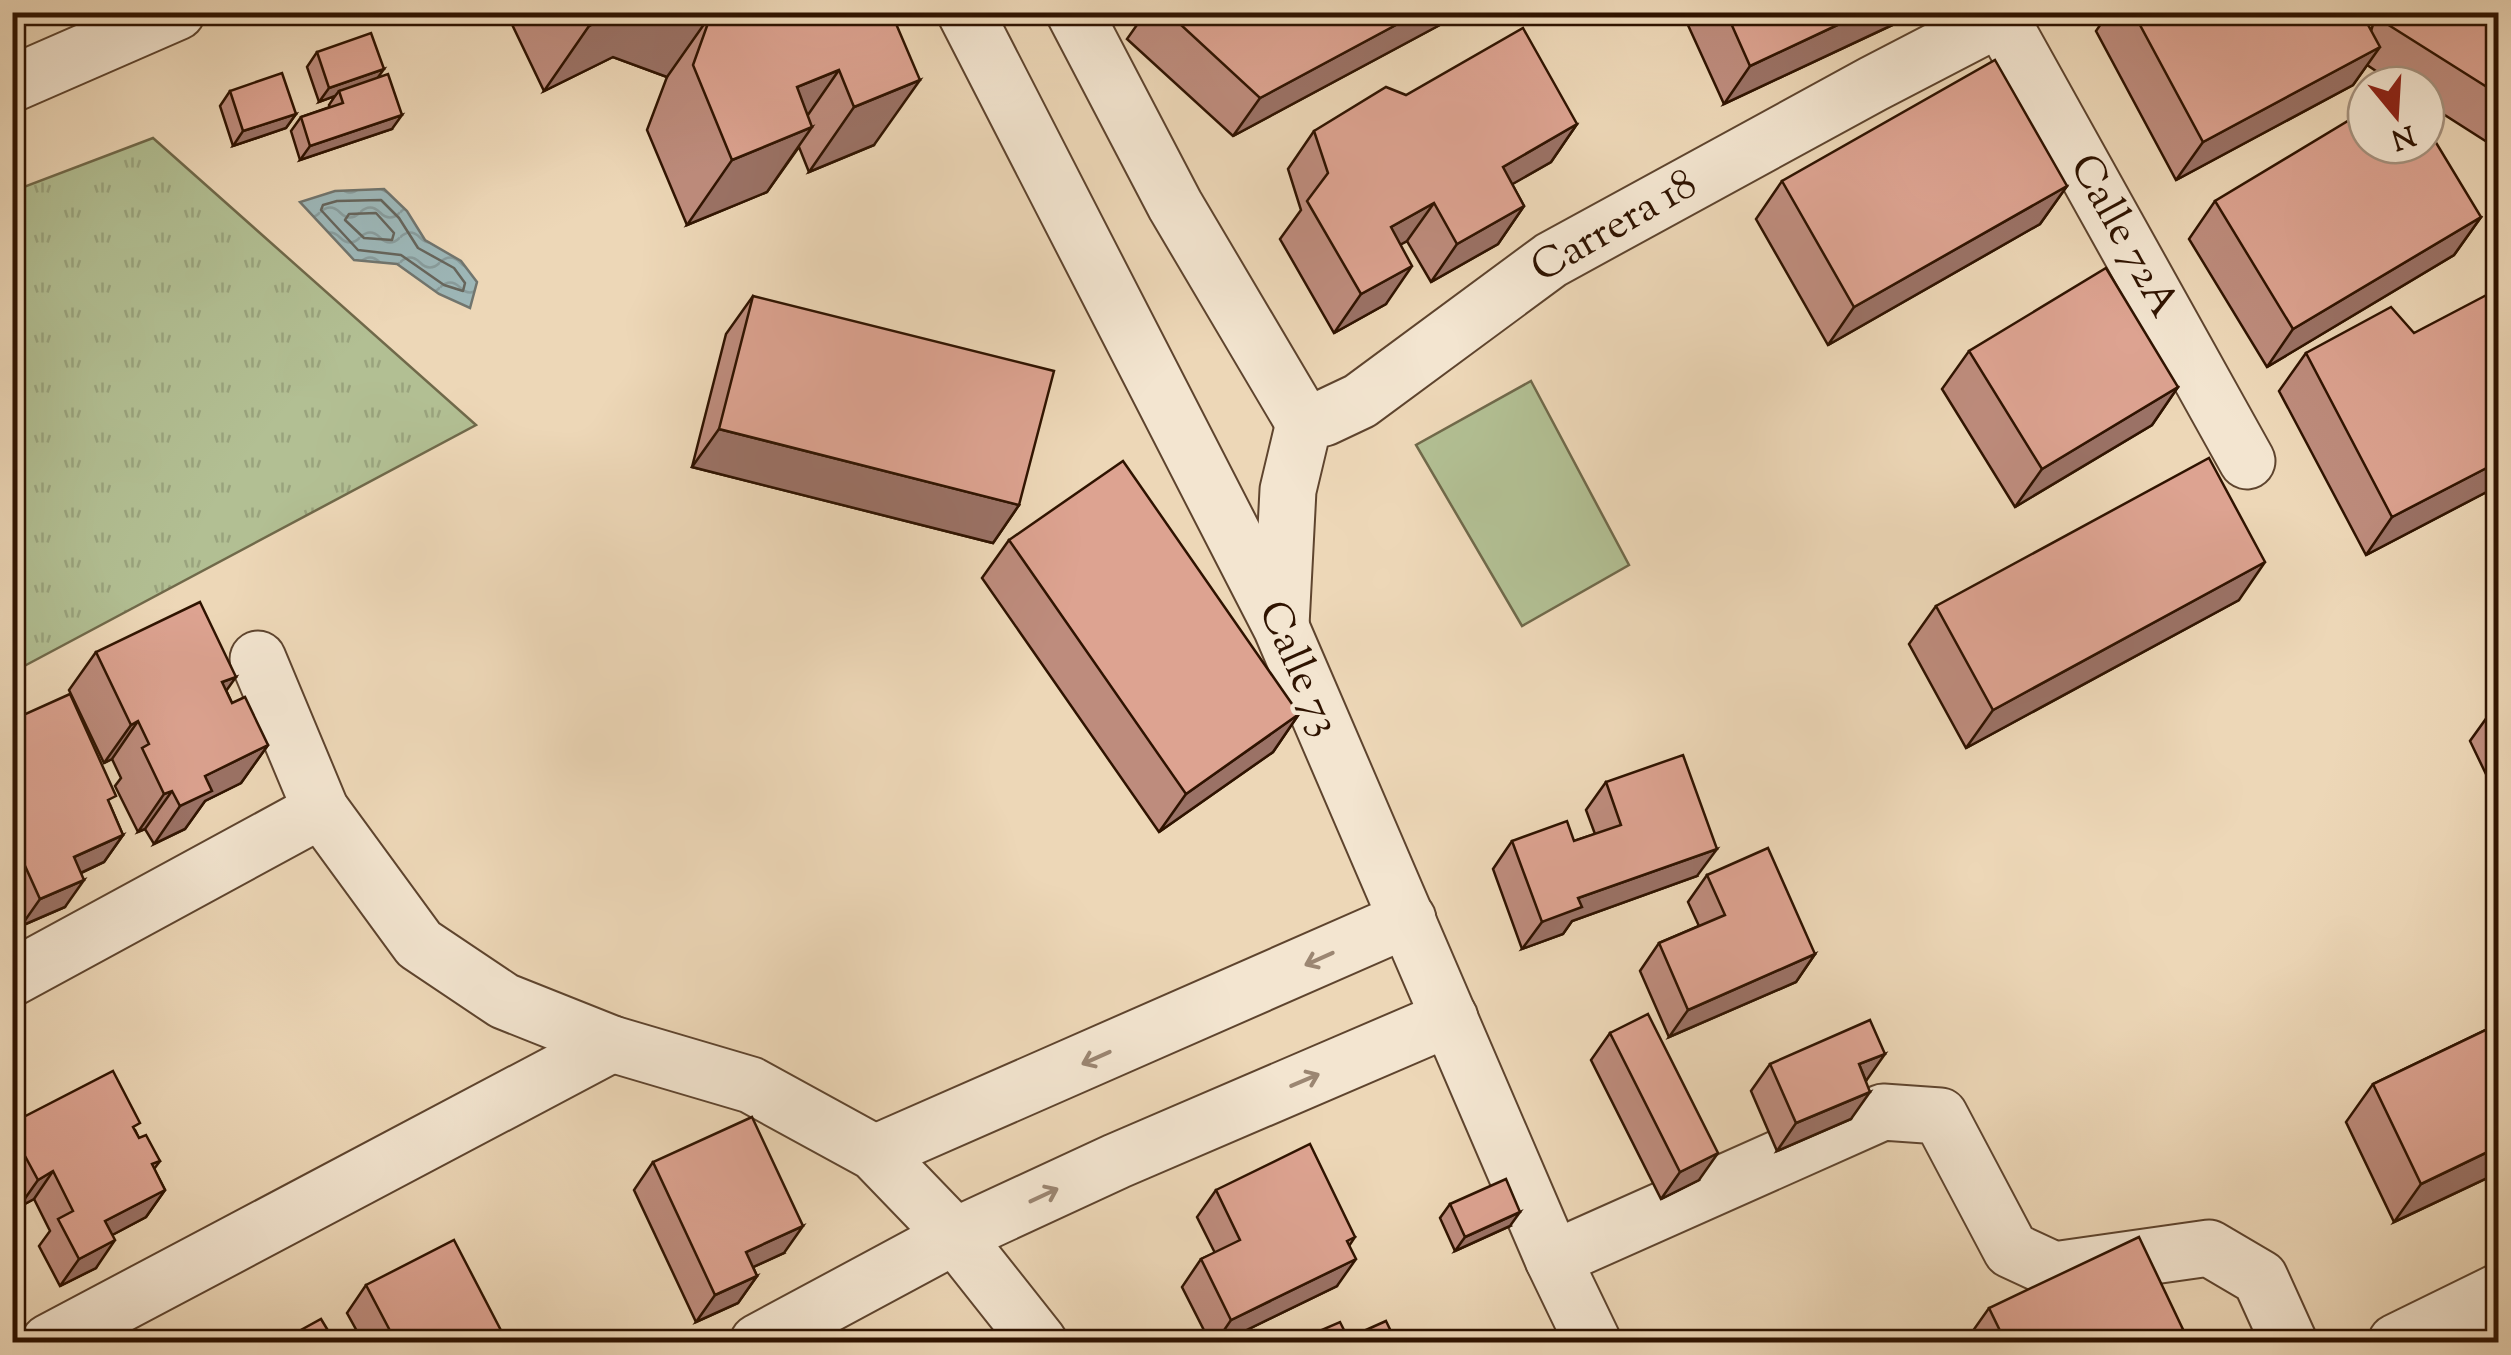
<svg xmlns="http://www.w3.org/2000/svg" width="2511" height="1355" font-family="'Sorts Mill Goudy',serif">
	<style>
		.green { fill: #b2bf93; stroke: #70694a; stroke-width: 2.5 }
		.park { fill: url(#park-tufts); stroke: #70694a; stroke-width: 2.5 }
		.water { fill: url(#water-waves); stroke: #71756e; stroke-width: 2.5 }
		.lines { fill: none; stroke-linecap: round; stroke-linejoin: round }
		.shore { stroke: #66655c; stroke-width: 2.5 }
		.minor-casing { stroke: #5e442e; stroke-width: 59 }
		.tertiary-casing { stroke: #5e442e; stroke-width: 59 }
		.minor { stroke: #f3e5d0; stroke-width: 55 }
		.tertiary { stroke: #f3e5d0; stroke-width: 55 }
		.wall { fill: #be8c7d; stroke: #2f1300; stroke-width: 2.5 }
		.shaded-wall { fill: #9b7266; stroke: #2f1300; stroke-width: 2.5 }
		.building { fill: #dda391; stroke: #2f1300; stroke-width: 2.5 }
		.oneway { stroke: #9b8672 }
		.labels { text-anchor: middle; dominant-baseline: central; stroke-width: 9; stroke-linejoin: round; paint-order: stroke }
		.street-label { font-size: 42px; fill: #2f1300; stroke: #f3e5d0 }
	</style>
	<defs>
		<pattern id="park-tufts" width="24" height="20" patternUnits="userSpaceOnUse" patternTransform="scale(2.5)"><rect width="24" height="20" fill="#b2bf93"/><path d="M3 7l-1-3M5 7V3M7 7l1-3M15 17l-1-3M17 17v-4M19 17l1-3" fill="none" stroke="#99a37d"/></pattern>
		<pattern id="water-waves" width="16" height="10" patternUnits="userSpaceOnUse" patternTransform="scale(2.5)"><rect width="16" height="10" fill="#9db7b8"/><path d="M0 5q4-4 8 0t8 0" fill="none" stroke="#889c9c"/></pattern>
	</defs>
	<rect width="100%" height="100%" fill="#edd7b7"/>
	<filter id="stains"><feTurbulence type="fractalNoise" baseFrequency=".002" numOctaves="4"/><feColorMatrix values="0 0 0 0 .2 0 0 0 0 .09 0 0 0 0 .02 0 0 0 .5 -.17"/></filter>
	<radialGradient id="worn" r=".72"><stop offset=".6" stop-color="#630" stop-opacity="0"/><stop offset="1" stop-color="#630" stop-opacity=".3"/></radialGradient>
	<!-- green -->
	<path class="green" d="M1531,381l98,184 -107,61 -106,-181z"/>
	<!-- park -->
	<path class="park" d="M153,138l323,287 -463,247v-481z"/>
	<!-- water -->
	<path class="water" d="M384,189l23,22 18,29 36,21 16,21 -7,26 -31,-14 -42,-30 -43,-4 -54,-58 35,-11z"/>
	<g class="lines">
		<!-- shore -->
		<g class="shore">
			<path d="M381,200l18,18 19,30 36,20 11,15 -2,8 -19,-6 -43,-30 -43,-5 -37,-40 2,-5 14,-4z"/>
			<path d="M376,213l18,20 -2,7 -28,-2 -19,-18 4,-6z"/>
		</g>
		<!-- minor casing -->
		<g class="minor-casing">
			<g id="minor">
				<path d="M965,12l316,615 272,632 40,83"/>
				<path d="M1074,12l101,193 129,218"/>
				<path d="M1997,12l250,449"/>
				<path d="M1281,625l7,-135 16,-67 20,-5 36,-17 191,-141 322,-176 127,-66"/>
				<path d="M258,659l63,151 98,134 85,57 108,43 139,41 124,68 80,83 84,106"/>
				<path d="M12,978l309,-168"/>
				<path d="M875,1153l533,-234"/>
				<path d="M1553,1259l330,-147 57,4 71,134 43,20 155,-22 51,30 29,64"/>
				<path d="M49,1342l563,-298"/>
				<path d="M758,1342l197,-106 162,-75 333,-143"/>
				<path d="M2396,1342l102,-50"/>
			</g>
		</g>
		<!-- tertiary casing -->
		<g class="tertiary-casing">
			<path id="tertiary" d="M12,84l165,-72"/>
		</g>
		<!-- minor -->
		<use href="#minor" class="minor"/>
		<!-- tertiary -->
		<use href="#tertiary" class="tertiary"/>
	</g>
	<!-- wall -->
	<g class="wall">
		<path d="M506,12h385l-17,133 -65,27 -10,-25 -32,45 -80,33 -40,-95 20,-53 -54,-20 -69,34z"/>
		<path d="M1146,12h318l-231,124 -106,-97z"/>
		<path d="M1682,12h238l-196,92z"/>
		<path d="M2109,12h252l10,19 6,-19h121v137l-72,-46v-18h-29l-30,-20 -14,20 -177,95 -80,-149z"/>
		<path d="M317,52l61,26 14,51 -92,31 -9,-29 10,-14 29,-10 -1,-2 6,-9 -16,6 -12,-35z"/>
		<path d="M230,91l66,23 -10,14 -53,18 -13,-40z"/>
		<path d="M1577,124l-26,38 -39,22 12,22 -26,38 -67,38 -24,-41 -7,3 -14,60 -52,29 -54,-94 21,-29 -13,-41 26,-38z"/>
		<path d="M1782,181l285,5 -27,38 -212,121 -72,-126z"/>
		<path d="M2215,201l266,16 -27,38 -187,112 -78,-128z"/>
		<path d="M753,296l266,209 -26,38 -301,-76 34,-133z"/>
		<path d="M2414,333l84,153 -132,69 -87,-164 27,-38z"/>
		<path d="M1969,351l209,36 -26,38 -137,82 -73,-118z"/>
		<path d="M1009,540l290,174 -26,38 -114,80 -177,-254z"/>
		<path d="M2239,600l-273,148 -57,-104 27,-38z"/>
		<path d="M96,652l130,38 6,13 36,42 -27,38 -36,18 -20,28 -31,15 -9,-15 -7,3 -23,-46 6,-8 -9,-19 -8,4 -35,-73z"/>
		<path d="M2498,702v97l-28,-58z"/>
		<path d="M12,720l98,85 13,30 -19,27 -23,11 -16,34 -44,19 -9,-19z"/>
		<path d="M1606,782l91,94 -125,45 -9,13 -41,15 -29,-80 19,-28h62l21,-7 -9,-24z"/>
		<path d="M1707,875l108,79 -19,28 -127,55 -29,-66 19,-28 40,-17 -11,-24z"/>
		<path d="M2498,1024v149l-104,49 -48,-100 27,-38z"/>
		<path d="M1610,1033l89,147 -38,19 -70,-139z"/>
		<path d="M1770,1064l96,17 -15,38 -74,32 -26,-60z"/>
		<path d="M12,1123l123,7 4,8 21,23 -6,8 11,21 -19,27 -34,18 -16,33 -36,18 -21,-40 11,-15 -16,-32 -15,8 -7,-12z"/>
		<path d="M653,1162l131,91 -31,14 4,9 -19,27 -42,19 -62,-132z"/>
		<path d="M1216,1190l139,47 -6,9 -12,40 -115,56h-12l-28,-55 19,-28 14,-6 -18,-36z"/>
		<path d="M1450,1204l60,22 -55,25 -15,-33z"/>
		<path d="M366,1285l141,57h-144l-16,-29z"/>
		<path d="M1989,1308l200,34h-224z"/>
	</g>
	<!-- shaded-wall -->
	<g class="shaded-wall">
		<path d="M617,12l95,1 -45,64 -54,-20 -69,34 45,-65z"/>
		<path d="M1420,12h44l-231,124 27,-38z"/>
		<path d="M1865,12h55l-196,92 26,-38z"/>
		<path d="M2380,47l-27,38 -177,95 27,-38z"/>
		<path d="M384,69l-10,14 -35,8 -4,5 -16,6 10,-14z"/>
		<path d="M839,70l-45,65 3,-48z"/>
		<path d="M920,80l-46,65 -65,27 45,-65z"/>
		<path d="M296,114l-10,14 -53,18 10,-15z"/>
		<path d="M402,115l-10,14 -92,31 10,-14z"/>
		<path d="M1577,124l-26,38 -75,43 27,-38z"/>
		<path d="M812,127l-45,65 -80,33 45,-65z"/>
		<path d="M2067,186l-27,38 -212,121 26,-38z"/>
		<path d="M1434,203l-27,38 -43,24 27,-38z"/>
		<path d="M1524,206l-26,38 -67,38 26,-38z"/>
		<path d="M2481,217l-27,38 -187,112 26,-38z"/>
		<path d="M1412,266l-26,38 -52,29 27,-39z"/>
		<path d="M2178,387l-26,38 -137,82 27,-38z"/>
		<path d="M719,429l300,76 -26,38 -301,-76z"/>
		<path d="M2498,462v24l-132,69 26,-38z"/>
		<path d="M2265,562l-26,38 -273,148 27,-38z"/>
		<path d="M236,677l-27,38 13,-33z"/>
		<path d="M1299,714l-26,38 -114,80 27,-38z"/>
		<path d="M138,721l-26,38 -8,4 27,-38z"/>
		<path d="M268,745l-27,38 -36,18 -20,28 -31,15 26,-38 25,-30z"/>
		<path d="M172,791l-27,38 -7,3 26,-38z"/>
		<path d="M123,835l-19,27 -49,23 19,-28z"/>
		<path d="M1717,849l-20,27 -125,45 -9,13 -41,15 20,-27 36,-24z"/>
		<path d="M84,880l-19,27 -44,19 19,-27z"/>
		<path d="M1815,954l-19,28 -127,55 19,-27z"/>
		<path d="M1885,1054l-19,27 -7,-17z"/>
		<path d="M1870,1092l-19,27 -74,32 19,-28z"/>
		<path d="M2498,1147v26l-104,49 27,-38z"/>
		<path d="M1718,1153l-19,27 -38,19 19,-27z"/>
		<path d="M53,1171l-19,28 -15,8 19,-27z"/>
		<path d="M165,1190l-19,27 -60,32 19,-28z"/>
		<path d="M1520,1212l-10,14 -55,25 10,-14z"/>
		<path d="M803,1226l-19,27 -57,26 19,-27z"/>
		<path d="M115,1240l-19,28 -36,18 19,-27z"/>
		<path d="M1356,1259l-19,27 -115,56h-6l15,-22z"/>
		<path d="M757,1276l-19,27 -42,19 19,-27z"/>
	</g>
	<!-- building -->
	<g class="building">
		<path d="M583,12h34l-28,14z"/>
		<path d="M891,12l29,68 -66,27 -15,-37 -42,17 15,40 -80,33 -39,-95 19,-53z"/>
		<path d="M1167,12h253l-160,86z"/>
		<path d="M1726,12h139l-115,54z"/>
		<path d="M2133,12h228l19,35 -177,95z"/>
		<path d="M2391,12h107v82l-111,-70z"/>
		<path d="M1523,28l54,96 -74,43 21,39 -67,38 -23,-41 -43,24 21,39 -51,28 -54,-93 21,-28 -14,-42 72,-44 20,8z"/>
		<path d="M371,33l13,36 -55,19 -12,-36z"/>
		<path d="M1995,60l72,126 -213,121 -72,-126z"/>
		<path d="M282,73l14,41 -53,17 -13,-40z"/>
		<path d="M388,74l14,41 -92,31 -9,-29 42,-14 -4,-12z"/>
		<path d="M2366,110v35h60v-19l55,91 -188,112 -78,-128z"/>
		<path d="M2106,268l72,119 -136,82 -73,-118z"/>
		<path d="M2498,289v173l-106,55 -86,-164 85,-46 23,26z"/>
		<path d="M753,296l301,75 -35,134 -300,-76z"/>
		<path d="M2209,458l56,104 -272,148 -57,-104z"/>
		<path d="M1123,461l176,253 -113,80 -177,-254z"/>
		<path d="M200,602l36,75 -14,5 10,21 13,-6 23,48 -63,31 7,15 -32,15 -8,-15 -8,3 -22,-46 7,-4 -11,-23 -7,4 -35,-73z"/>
		<path d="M70,694l46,102 -8,4 15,35 -49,22 10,23 -44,19 -28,-62v-117z"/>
		<path d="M1683,755l34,94 -139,49 4,9 -40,15 -30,-81 55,-20 7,20 47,-16 -15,-43z"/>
		<path d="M1768,848l47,106 -127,56 -29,-67 66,-28 -18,-40z"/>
		<path d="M1648,1014l70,139 -38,19 -70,-139z"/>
		<path d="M1870,1020l15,34 -26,10 11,28 -74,31 -26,-59z"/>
		<path d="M2498,1024v123l-77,37 -48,-100z"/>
		<path d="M113,1071l27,52 -7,4 6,11 7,-3 14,26 -8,3 13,26 -60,31 10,19 -36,19 -21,-40 15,-8 -20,-40 -15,9 -26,-48v-9z"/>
		<path d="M752,1117l51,109 -57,26 11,24 -42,19 -62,-133z"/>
		<path d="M1310,1144l45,93 -8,4 9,18 -125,61 -30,-61 39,-19 -24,-50z"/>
		<path d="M1506,1179l14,33 -55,25 -15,-33z"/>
		<path d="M2139,1237l50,105h-187l3,-1 -16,-33z"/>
		<path d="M454,1240l53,102h-111l-30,-57z"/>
		<path d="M321,1319l14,23h-56z"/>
		<path d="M1386,1321l10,21h-102l46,-20 8,16z"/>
	</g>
	<!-- one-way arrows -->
	<defs><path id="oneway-shaft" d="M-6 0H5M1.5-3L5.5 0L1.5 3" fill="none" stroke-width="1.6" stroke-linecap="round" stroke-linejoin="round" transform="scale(2.5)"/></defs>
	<g class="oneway">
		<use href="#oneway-shaft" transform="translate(1319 959) rotate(156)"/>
		<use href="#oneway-shaft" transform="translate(1096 1058) rotate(156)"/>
		<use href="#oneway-shaft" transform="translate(1305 1080) rotate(-23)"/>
		<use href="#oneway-shaft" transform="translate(1044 1195) rotate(-25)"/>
	</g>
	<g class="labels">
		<!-- street labels -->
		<g class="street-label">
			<text transform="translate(1615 228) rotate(-30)">Carrera 18</text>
			<text transform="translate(2122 237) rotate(61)">Calle 72A</text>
			<text transform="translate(1297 669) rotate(66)">Calle 73</text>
		</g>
	</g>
	<!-- margin -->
	<rect width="2511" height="1355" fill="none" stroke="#edd7b7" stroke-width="50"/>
	<rect x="15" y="15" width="2481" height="1325" fill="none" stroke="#2f1300" stroke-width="5"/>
	<rect x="25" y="25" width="2461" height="1305" fill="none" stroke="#2f1300" stroke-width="2.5"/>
	<!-- north arrow -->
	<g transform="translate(2396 115) rotate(162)"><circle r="48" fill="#f3e5d0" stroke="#a5917d" stroke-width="2.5"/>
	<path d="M0-8L18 38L0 25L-18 38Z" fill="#8f2418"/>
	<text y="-15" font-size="28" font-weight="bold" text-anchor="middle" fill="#2f1300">N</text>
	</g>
	<rect width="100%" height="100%" filter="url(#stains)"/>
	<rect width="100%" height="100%" fill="url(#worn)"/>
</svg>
